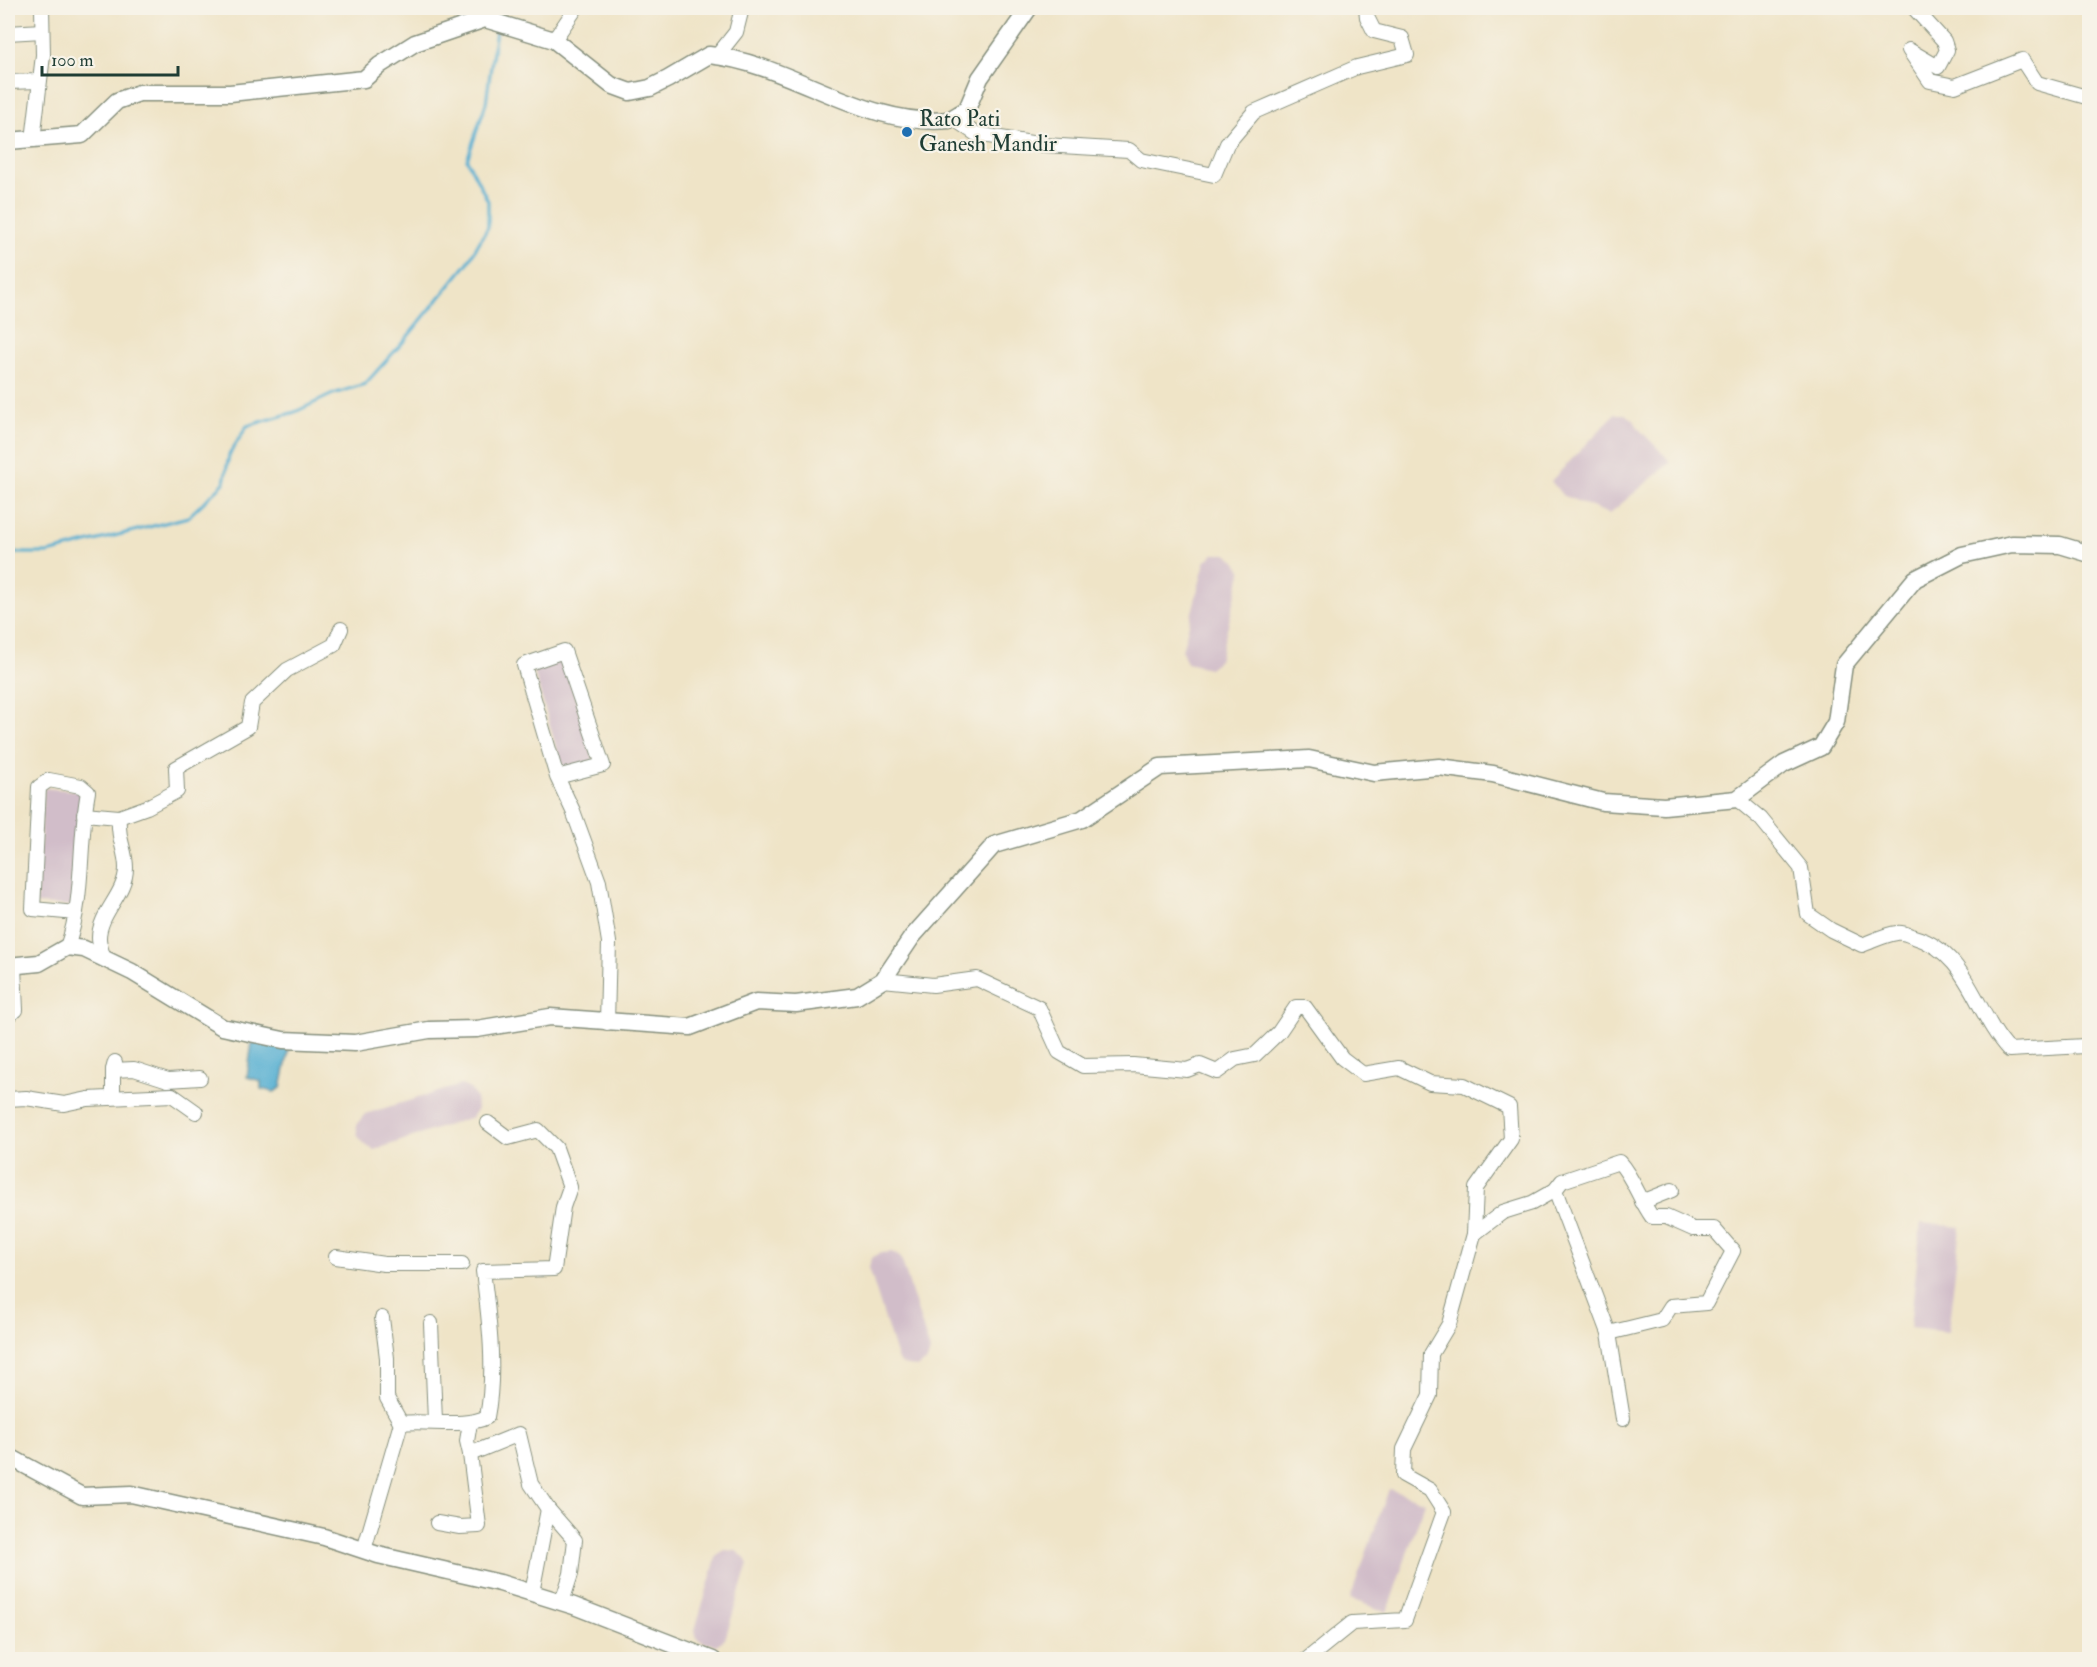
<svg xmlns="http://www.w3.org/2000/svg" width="2097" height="1667" font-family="'IM FELL Double Pica',serif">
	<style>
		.industrial { fill: #d1bdc9 }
		.water { fill: #54afd2; stroke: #3a7683; stroke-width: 1.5 }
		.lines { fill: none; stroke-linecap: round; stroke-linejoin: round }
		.stream { stroke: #54afd2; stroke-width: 3 }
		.minor-casing { stroke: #87907e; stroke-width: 16 }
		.major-casing { stroke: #87907e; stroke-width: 19 }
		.minor { stroke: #fff; stroke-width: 14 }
		.major { stroke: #fff; stroke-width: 16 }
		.poi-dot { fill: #1f6fb2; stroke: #f7f3e8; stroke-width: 2 }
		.labels { text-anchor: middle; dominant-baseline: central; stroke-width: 4.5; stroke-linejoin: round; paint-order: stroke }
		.poi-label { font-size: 22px; fill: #1f3d34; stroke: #f7f3e8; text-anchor: start }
	</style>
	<rect width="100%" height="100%" fill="#f7f3e8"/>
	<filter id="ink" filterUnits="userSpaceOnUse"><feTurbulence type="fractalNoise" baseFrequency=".0167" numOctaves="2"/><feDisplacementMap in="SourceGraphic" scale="12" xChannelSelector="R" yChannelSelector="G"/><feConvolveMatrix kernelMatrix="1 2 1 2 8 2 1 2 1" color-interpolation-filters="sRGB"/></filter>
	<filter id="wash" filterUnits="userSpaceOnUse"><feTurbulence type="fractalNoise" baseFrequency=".008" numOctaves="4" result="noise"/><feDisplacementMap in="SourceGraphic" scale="24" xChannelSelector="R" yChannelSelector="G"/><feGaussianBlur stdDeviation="1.35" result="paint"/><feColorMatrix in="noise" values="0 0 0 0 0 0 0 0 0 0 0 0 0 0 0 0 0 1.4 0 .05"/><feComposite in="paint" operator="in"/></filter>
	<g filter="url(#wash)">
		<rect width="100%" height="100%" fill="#efe4c7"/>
		<!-- industrial -->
		<g class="industrial">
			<path d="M1615,414h10l8,5 6,10 32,33 -62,52 -47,-19 -11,-14z"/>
			<path d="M1213,554h13l9,6 7,11 -23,89 -10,8 -22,-5 -5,-12 23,-89z"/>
			<path d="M563,656l31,105 -31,9 -31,-105z"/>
			<path d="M44,788l38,3 -7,115 -39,-2z"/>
			<path d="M461,1085l9,4 6,9 1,12 -5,7 -98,33 -9,-5 -7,-9 -2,-11 9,-11z"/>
			<path d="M1921,1223l39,4 -12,105 -38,-4z"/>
			<path d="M892,1252l9,6 29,93 -3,10 -9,6 -11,-1 -9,-5 -29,-93 2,-10 10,-5z"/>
			<path d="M1389,1489l36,13 -38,110 -37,-13z"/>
			<path d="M725,1550l11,1 8,6 4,7 -23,75 -9,6 -10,-2 -9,-4 -2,-9 22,-75z"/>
		</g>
		<!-- water -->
		<path class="water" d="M273,1042l16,8 -8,38 -7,4 -13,-3v-8l-14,-4 5,-34z"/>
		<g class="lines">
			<!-- stream -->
			<g class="stream">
				<path d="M499,17l2,-9"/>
				<path d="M8,553h40l140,-36 36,-34 5,-28 18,-29 48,-14 38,-18 32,-10 39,-43 63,-77 21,-37v-26l-21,-41 19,-57 10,-73"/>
			</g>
		</g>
	</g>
	<g filter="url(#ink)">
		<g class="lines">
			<!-- minor casing -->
			<g class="minor-casing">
				<g id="minor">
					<path d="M1914,8l30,33 3,9 -9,17 -29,-17 21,31 25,5 67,-26 15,23 53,15"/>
					<path d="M8,33l34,-2"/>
					<path d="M554,40l22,-32"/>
					<path d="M717,56l19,-24 6,-24"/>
					<path d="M8,82l31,-1"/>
					<path d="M954,119l22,15 68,11 85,5 12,10 73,15 13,-31 27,-32 103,-45 50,-12 -5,-17 -28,-7 -7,-14 -1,-9"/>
					<path d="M33,140l10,-85 -1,-47"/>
					<path d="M557,777l46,-12 -39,-114 -40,14 33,112 16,34 26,71 10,60 -2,81"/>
					<path d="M1737,799l24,20 40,49 7,46 23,16 31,15c11,-4 24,-11 35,-12 5,-1 12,2 17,4 54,15 61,77 95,113l76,-4 5,4"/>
					<path d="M84,814l35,3"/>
					<path d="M67,947c18,-50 11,-103 21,-155l-7,-6 -32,-6 -10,7 -6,122 43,4"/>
					<path d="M103,957c-1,-6 -4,-13 -4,-19 0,-25 27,-44 27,-70 0,-19 -9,-28 -7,-51l28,-10 30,-16 -1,-23 72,-41 4,-24 35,-33 47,-25 7,-16"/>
					<path d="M883,980l50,5 44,-6 62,29 20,44 24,14 50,-1 54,5 13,-5 17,7 18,-13 20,-4 24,-23 17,-25h9l37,51 21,16 36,-6 31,15 34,2 45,22 2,32 -35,49 -2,46 -25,90 -18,30 -1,41 -26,54 -1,26 27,15 14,22 -39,108 -53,3 -46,37"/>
					<path d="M8,1015l8,-5 -2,-43"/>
					<path d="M115,1062l-2,8 21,-1 34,11 32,-2"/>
					<path d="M113,1097v-27"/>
					<path d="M8,1099l18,-1 38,6 24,-5 84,-4 24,17"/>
					<path d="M1555,1190l54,143 14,86"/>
					<path d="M1642,1202l30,-12"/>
					<path d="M1474,1234l29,-22 29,-9 23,-13 7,-9 57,-19c14,15 20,37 33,55h14l27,12h21l19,22 -27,52 -35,3 -9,14 -53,13"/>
					<path d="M336,1257l48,7h78"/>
					<path d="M382,1318l5,40v40l14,25"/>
					<path d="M431,1323l4,98"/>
					<path d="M470,1423l-3,18 3,13"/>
					<path d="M437,1523l23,4 19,-1 -9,-72 49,-20 12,50 17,25"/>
					<path d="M364,1550l37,-127c27,-3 64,5 86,-6 9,-47 2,-99 -4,-146l71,-2 9,-62 7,-20 -14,-39 -18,-18 -30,8 -20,-15"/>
					<path d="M532,1593l16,-84 27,31 -4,34 -9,28"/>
				</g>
			</g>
			<!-- major casing -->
			<g class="major-casing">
				<g id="major">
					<path d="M8,141l74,-6 35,-34 22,-8h91l134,-14 16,-14 35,-22 70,-24 69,21 57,45 19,7 20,-4 18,-9 41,-24c84,9 154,73 240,65l18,-11 13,-31 49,-70"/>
					<path d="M8,966l31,-3 28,-16 17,2 48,23 90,55 61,13 72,3 74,-13 48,-1 73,-12 140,10 66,-25 40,2 61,-8 26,-16 29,-43 82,-92 88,-26 78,-52 149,-8 65,14 65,-6 54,7 110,28 61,4 73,-7 47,-35 37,-17 15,-25 8,-57 71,-86 47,-24 50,-11 48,1 30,9"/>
					<path d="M8,1456l74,40 49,-2 193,43 54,18 122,28 74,23 139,54"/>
				</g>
			</g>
			<!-- minor -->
			<use href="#minor" class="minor"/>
			<!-- major -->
			<use href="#major" class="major"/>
		</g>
	</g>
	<!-- markers -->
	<circle class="poi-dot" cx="907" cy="132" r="6"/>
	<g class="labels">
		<!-- poi labels -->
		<g class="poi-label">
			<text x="919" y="119">Rato Pati<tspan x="919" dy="25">Ganesh Mandir</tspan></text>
		</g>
	</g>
	<!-- margin -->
	<rect width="2097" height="1667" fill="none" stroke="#f7f3e8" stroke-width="30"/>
	<!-- scale -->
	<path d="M42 66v9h136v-9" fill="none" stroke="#1f3d34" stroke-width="3"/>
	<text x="51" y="66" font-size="18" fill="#1f3d34" stroke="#f7f3e8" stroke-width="4.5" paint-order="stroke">100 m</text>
</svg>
